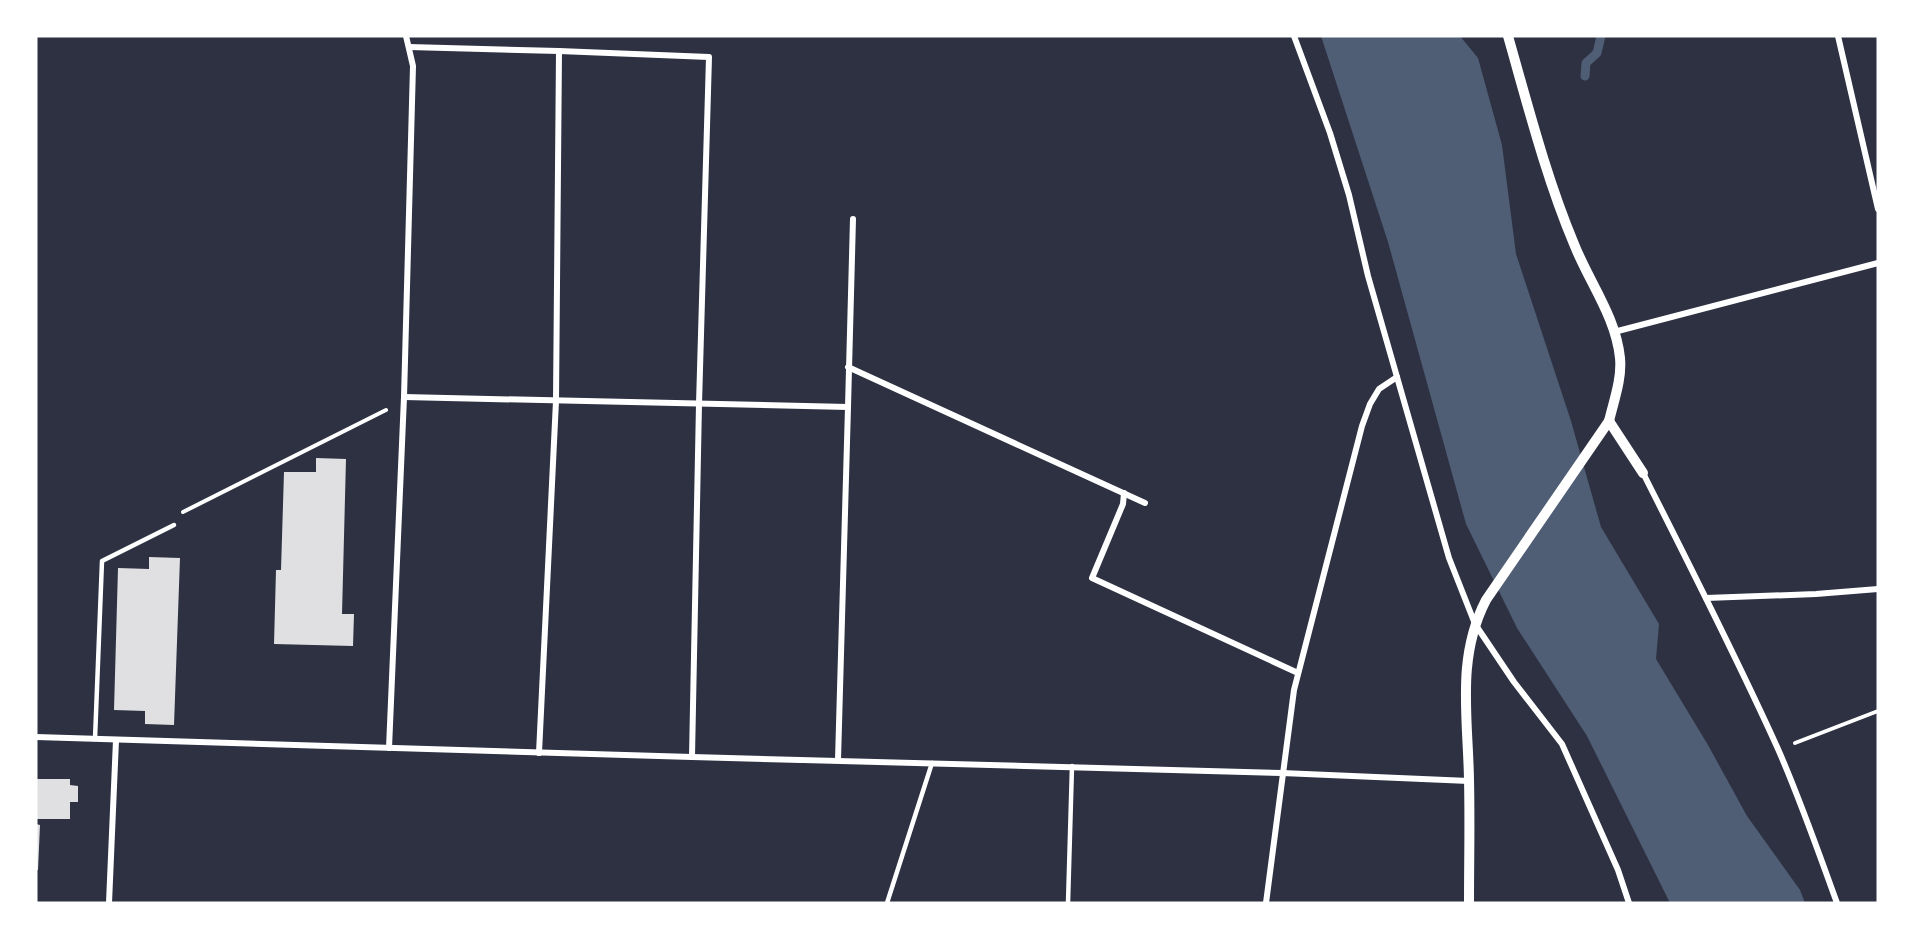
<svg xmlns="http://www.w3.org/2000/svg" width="1914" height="939" font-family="Barlow,sans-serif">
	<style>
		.water { fill: #4f5d75 }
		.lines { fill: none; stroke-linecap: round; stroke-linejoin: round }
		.stream { stroke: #4f5d75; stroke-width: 9 }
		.building { fill: #e0e0e3 }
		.path { stroke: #fff; stroke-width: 4 }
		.service { stroke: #fff; stroke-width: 4.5 }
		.minor { stroke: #fff; stroke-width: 6 }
		.tertiary { stroke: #fff; stroke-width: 10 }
	</style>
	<rect width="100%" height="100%" fill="#2d3142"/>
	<!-- water -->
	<path class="water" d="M1321,36h139l18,22 24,87 14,109 55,167 30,106 58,97 -3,35 52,86 39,71 53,74 5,13h-135l-83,-167 -70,-108 -51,-104 -78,-282z"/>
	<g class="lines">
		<!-- stream -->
		<path class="stream" d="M1585,76l1,-13 11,-10 4,-17"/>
	</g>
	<!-- building -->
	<g class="building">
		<path d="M316,458l30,1 -4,155h12l-1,32 -79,-2 2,-74h5l3,-98h32z"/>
		<path d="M149,557l31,1 -6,167 -29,-1v-13l-31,-1 4,-142 31,1z"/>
		<path d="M36,779h34v6l8,1v16h-8v17h-34z"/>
		<path d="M36,824l4,1 -2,45h-2z"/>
	</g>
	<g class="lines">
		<!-- path -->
		<g class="path">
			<path d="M183,512l203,-102"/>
			<path d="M1795,743l83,-32"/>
		</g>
		<!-- service -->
		<g class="service">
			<path d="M95,739l7,-178 72,-36"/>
			<path d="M887,903l45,-140"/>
			<path d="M1068,903l4,-137"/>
		</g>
		<!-- minor -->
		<g class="minor">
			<path d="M1294,36l36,97 19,62 19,81 81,282 26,66 39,58 48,62 56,126 11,33"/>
			<path d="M1838,36l40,173"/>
			<path d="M409,47l150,4 150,6 -10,347 -7,353"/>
			<path d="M1614,332l264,-69"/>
			<path d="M848,367l297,136"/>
			<path d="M404,397l444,10 -10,353"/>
			<path d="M848,407l5,-188"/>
			<path d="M1643,473c46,91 93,183 135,276 22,50 40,102 59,154"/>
			<path d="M1124,493l-1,11 -31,74 206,95"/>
			<path d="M1706,598l110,-4 62,-5"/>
			<path d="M36,737l656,20 590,16 187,8"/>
			<path d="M389,748l15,-351 9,-331 -7,-30"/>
			<path d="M539,753l17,-352 3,-350"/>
			<path d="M109,903l7,-163"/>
			<path d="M1266,903l28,-213 68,-264 8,-22 9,-15 18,-12"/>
		</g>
		<!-- tertiary -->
		<g class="tertiary">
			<path d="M1609,421l34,52"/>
			<path d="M1469,903c0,-41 1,-82 0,-123 -1,-63 -13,-122 17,-180l123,-179c5,-21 13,-42 11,-63 -4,-41 -31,-76 -46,-114 -28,-67 -46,-138 -66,-208"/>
		</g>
	</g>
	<!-- border -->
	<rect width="1914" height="939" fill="none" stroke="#ffffff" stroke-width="75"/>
</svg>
